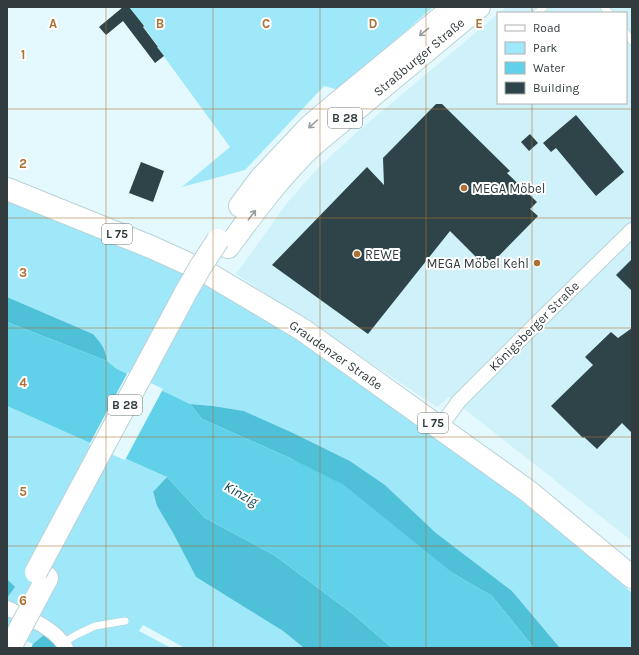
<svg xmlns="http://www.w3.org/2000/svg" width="639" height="655" font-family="Karla,sans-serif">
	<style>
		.built { fill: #cef1fa }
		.green { fill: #9fe8f9 }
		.forest { fill: #4ec0d7 }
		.water { fill: #60d1e8 }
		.pier { fill: #e4f9fd }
		.building { fill: #2e4449 }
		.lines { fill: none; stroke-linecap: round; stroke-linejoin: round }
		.lane-casing { stroke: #b9d2d8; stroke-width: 8 }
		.street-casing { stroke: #b9d2d8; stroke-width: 16 }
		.primary-casing { stroke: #b9d2d8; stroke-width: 24 }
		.highway-casing { stroke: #b9d2d8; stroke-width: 24 }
		.lane { stroke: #fff; stroke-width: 7 }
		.street { stroke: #fff; stroke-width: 14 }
		.primary { stroke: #fff; stroke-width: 22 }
		.highway { stroke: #fff; stroke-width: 22 }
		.highway-bridge-casing { stroke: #b9d2d8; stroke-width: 24; stroke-linecap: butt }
		.highway-bridge { stroke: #fff; stroke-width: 22 }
		.oneway { stroke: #989e9e }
		.grid { fill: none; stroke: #ad7133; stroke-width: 1; stroke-opacity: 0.55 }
		.poi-dot { fill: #ad7133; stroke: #fff; stroke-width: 1.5 }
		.labels { text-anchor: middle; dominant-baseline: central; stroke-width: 4; stroke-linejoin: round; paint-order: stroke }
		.shield { fill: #fff; stroke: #707678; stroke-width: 1 }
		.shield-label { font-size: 12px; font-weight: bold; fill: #323c3e }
		.street-label { font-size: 13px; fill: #323c3e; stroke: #fff }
		.poi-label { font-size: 13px; fill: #323c3e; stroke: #fff; text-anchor: start }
		.water-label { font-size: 14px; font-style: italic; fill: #0e424c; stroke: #fff }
		.grid-label { font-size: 13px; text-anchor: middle; font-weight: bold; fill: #ad7133; stroke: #fff; stroke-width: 4; stroke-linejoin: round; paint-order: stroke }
	</style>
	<rect width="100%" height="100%" fill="#e4f9fd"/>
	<!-- built -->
	<path class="built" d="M506,7h126v534l-183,-144 -12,10 -201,-133 51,-71 31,-35 39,-36 141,-118v89h128v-90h-127z"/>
	<!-- green -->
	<g class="green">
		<path d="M129,7h304l-94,83 -15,-4 -79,84 -63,17 48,-40 -73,-100 1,-1z"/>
		<path d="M7,198l162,64 128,75 109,73 216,166 -2,6 12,11v55h-72l-48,-57 -76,-58 -51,-48 -35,-24 -57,-28 -49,-22 -31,-5 -23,-2 -73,-35 -10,-8 -1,-9 -13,-18 -86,-37z"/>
		<path d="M7,406l160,71 -14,16 4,13 16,27 23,44 87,54 21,17h-119l-42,-23 -4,6 32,17h-113l-13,-14 -12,10 -26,-12v-34l7,-11 -7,-8z"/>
	</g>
	<!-- forest -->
	<g class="forest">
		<path d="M7,297l86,37c7,8 13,15 14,27l-100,-39z"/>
		<path d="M190,404l23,2 31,5 49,22 57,28 35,24 51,48 76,58 48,57h-26l-42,-52 -38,-22 -162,-115 -90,-40z"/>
		<path d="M167,477l38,41 69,37 79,59 39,34h-88l-21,-17 -87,-54 -23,-44 -16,-27 -4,-14z"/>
		<path d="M7,579l8,8 -8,11z"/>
		<path d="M45,634l9,9 4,5h-27l2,-4z"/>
	</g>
	<!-- water -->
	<path class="water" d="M7,322l100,39 10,8 73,35 12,15 90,40 52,26 110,89 38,22 42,52h-142l-39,-34 -79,-59 -69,-37 -38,-41 -160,-71z"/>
	<!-- pier -->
	<path class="pier" d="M128,372l35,17 -38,71 -36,-15z"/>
	<!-- building -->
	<g class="building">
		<path d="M123,7h6l15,19 -1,1 15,20h-1l7,9 -9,7 -32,-42 -17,14 -7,-8z"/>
		<path d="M436,104h6l68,67 -3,2 30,29 -7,7 8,7 -51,52 -37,-37 -82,103 -96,-69 95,-98 17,18 -1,-27z"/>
		<path d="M576,115l48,57 -28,24 -40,-48 -5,4 -8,-9z"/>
		<path d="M530,134l8,9 -9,8 -8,-9z"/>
		<path d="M141,162l23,9 -11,31 -24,-9z"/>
		<path d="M632,259v32l-16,-16z"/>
		<path d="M632,328v105l-10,-10 -25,26 -13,-12 -1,1 -32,-32 42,-41 -8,-8 26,-25 7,6z"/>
	</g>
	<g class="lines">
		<!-- lane casing -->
		<g class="lane-casing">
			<g id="lane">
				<path d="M604,7l5,6"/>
				<path d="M537,13l7,-6"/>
				<path d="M626,33l6,8"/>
				<path d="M63,643l13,-8 19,-9 30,-5"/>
			</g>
		</g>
		<!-- street casing -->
		<g class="street-casing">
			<g id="street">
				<path d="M440,427l19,-26 80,-80 93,-91"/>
				<path d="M7,608c20,10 48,19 59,40"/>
			</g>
		</g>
		<!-- primary casing -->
		<g class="primary-casing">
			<path id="primary" d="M7,189l144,58 53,24 99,59 225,161 104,86"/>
		</g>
		<!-- highway casing -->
		<g class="highway-casing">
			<g id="highway">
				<path d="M240,206l21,-28 16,-17 33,-35 21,-18 123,-101"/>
				<path d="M228,247c27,-36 53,-72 85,-102l166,-138"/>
				<path d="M30,610l17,-32"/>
				<path d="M10,648l12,-23"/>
			</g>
		</g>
		<!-- lane -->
		<use href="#lane" class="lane"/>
		<!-- street -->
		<use href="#street" class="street"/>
		<!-- primary -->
		<use href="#primary" class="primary"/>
		<!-- highway -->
		<use href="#highway" class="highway"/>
		<!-- highway-bridge casing -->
		<g class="highway-bridge-casing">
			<g id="highway-bridge">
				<path d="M36,572l150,-280 15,-26 17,-26"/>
				<path d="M22,625l8,-15"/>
			</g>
		</g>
		<!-- highway-bridge -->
		<use href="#highway-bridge" class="highway-bridge"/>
	</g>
	<!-- one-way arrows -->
	<defs><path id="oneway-shaft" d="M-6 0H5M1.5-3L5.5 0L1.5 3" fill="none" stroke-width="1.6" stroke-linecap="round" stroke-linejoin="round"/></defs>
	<g class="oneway">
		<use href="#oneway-shaft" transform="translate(424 32) rotate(141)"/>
		<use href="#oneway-shaft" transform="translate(313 124) rotate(138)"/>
		<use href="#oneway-shaft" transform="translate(252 215) rotate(-53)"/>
	</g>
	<!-- grid -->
	<path class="grid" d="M106,7v641M213,7v641M320,7v641M426,7v641M532,7v6M532,103v545M7,109h625M7,218h625M7,328h625M7,437h625M7,546h625"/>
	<!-- markers -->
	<g class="poi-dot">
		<circle cx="464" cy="188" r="4"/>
		<circle cx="357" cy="254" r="4"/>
		<circle cx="537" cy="263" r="4"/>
	</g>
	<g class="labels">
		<!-- shield labels -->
		<g class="shield">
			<rect x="328" y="108" width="34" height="20" rx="3"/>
			<rect x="102" y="224" width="30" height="20" rx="3"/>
			<rect x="108" y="395" width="34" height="20" rx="3"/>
			<rect x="418" y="413" width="30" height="20" rx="3"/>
		</g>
		<g class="shield-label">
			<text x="345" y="118">B 28</text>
			<text x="117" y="234">L 75</text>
			<text x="125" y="405">B 28</text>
			<text x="433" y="423">L 75</text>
		</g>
		<!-- street labels -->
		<g class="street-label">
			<text transform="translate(419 57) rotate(-40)">Straßburger Straße</text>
			<text transform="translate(534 326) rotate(-45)">Königsberger Straße</text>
			<text transform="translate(336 355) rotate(35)">Graudenzer Straße</text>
		</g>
		<!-- poi labels -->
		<g class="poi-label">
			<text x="472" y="188">MEGA Möbel</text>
			<text x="365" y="254">REWE</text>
			<text x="529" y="263" text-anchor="end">MEGA Möbel Kehl</text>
		</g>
		<!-- water labels -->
		<g class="water-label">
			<text transform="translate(241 494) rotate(29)">Kinzig</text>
		</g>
	</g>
	<g class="grid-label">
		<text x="53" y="28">A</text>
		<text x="160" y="28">B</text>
		<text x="266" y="28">C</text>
		<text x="373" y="28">D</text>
		<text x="479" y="28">E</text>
		<text x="23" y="59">1</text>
		<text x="23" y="168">2</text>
		<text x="23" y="277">3</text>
		<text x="23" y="387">4</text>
		<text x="23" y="496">5</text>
		<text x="23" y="605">6</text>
	</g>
	<!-- border -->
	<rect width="639" height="655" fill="none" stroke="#323c3e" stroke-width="16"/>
	<!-- legend -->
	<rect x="497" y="12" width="130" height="92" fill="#ffffff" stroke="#adb1b2"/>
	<rect x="505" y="25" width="20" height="6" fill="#ffffff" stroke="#adb1b2"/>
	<text x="533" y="32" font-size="12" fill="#323c3e">Road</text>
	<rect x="505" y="42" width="20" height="12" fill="#9fe8f9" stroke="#adb1b2"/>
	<text x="533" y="52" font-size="12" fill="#323c3e">Park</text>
	<rect x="505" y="62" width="20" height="12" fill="#60d1e8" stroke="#adb1b2"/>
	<text x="533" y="72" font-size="12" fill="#323c3e">Water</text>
	<rect x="505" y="82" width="20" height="12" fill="#2e4449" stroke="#adb1b2"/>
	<text x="533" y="92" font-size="12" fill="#323c3e">Building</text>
</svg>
